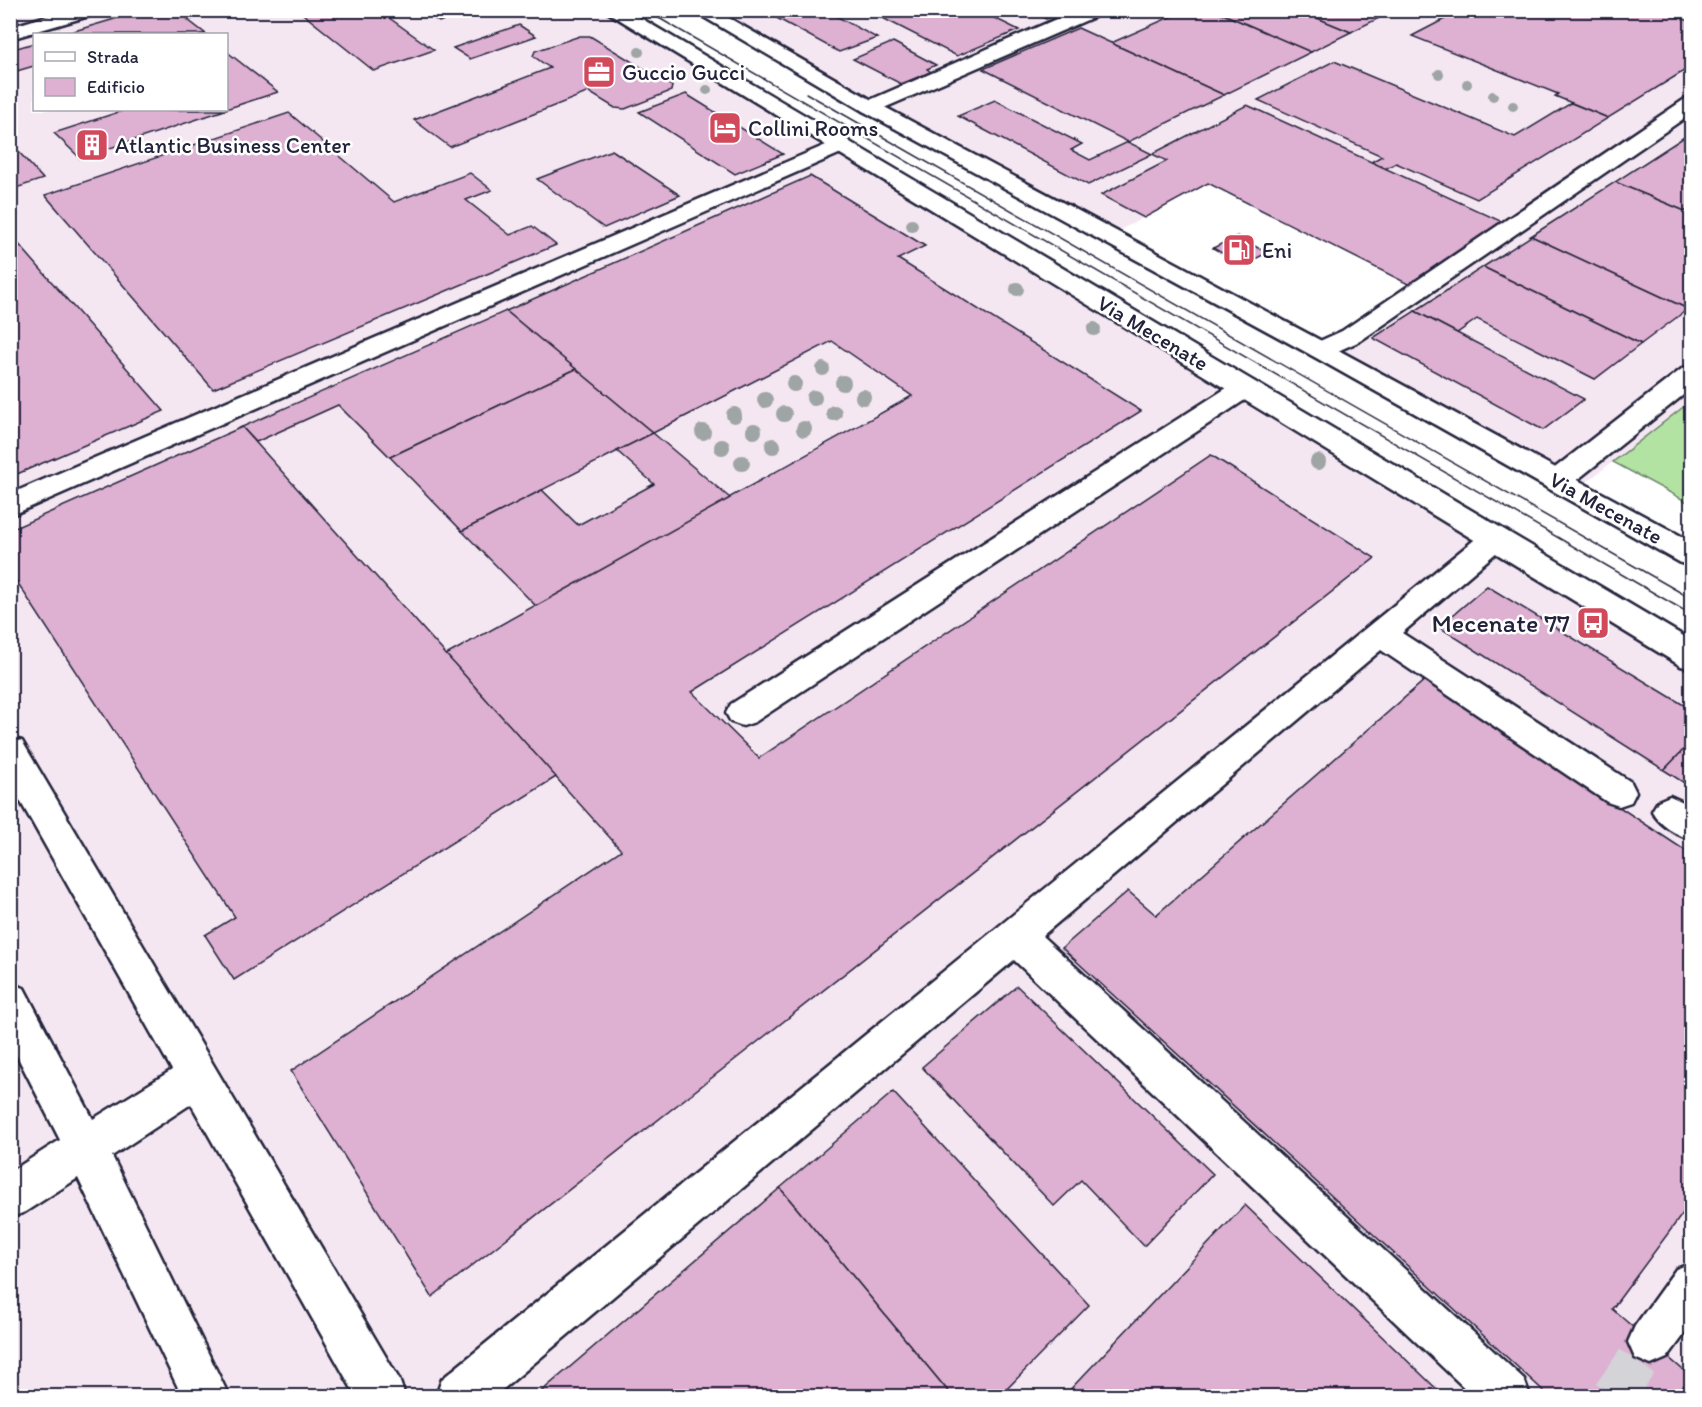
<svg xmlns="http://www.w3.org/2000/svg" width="1702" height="1407" font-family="Itim,sans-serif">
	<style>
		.built { fill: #f5e7f2; fill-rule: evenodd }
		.green { fill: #b3e3a2; stroke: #6a826e; stroke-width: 1.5 }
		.building { fill: #deb0d2; stroke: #22223b; stroke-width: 1.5 }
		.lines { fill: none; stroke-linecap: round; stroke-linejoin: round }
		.minor-tunnel { stroke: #d3d3d8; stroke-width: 42; stroke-dasharray: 42 21; stroke-linecap: butt }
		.minor-casing { stroke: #22223b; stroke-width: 5 }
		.major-casing { stroke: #22223b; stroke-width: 5 }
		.minor { fill: #fff; fill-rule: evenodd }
		.major { fill: #fff; fill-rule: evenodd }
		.tram { stroke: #22223b; stroke-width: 1.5 }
		.tree { fill: #9ea5a4 }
		.labels { text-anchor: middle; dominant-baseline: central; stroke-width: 5; stroke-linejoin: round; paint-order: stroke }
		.far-poi-label { font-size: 22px; fill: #22223b; stroke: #fff; text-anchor: start }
		.far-street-label { font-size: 22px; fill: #22223b; stroke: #fff }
		.poi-label { font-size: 26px; fill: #22223b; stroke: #fff; text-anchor: end }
	</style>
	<rect width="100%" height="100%" fill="#fff"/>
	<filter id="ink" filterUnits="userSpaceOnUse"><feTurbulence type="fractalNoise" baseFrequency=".0167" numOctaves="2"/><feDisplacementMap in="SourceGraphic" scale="12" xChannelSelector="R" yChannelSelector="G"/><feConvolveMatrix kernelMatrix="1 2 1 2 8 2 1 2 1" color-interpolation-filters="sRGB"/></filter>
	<g filter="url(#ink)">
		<!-- built -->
		<g class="built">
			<path d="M10,11h603l1078,646v739h-1680zM34,34h192v76h-192z"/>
			<path d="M701,11h990v390l-116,90 -255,-141 92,-64 -204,-103 -99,53z"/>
		</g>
		<!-- green -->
		<path class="green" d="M1691,401v103l-78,-42z"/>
		<!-- building -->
		<g class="building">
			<path d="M145,10h75l-32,10 18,14h-142z"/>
			<path d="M298,10h80l56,40 -60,21z"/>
			<path d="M422,10h51l-34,12z"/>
			<path d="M762,10h63l52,28 -38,14z"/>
			<path d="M867,10h111l41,20 -62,26z"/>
			<path d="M1027,10h40l-21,9z"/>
			<path d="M1186,10h28l97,42 -87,43 -113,-52z"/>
			<path d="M1214,10h84l53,22 -40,20z"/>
			<path d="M1298,10h97l-44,22z"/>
			<path d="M1462,10h197l33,12v44l-84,52 -53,-22 3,-2 -146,-58z"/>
			<path d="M519,25l17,11 -66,23 -17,-11z"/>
			<path d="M1078,28l33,15 113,52 -96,47 -145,-73z"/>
			<path d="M580,36h10l82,50 -1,5 -46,18 -10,-1 -26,-16 -139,55 -36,-27 136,-52 -17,-12 2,-5z"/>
			<path d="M893,42l43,23 -9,4 4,3 -30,12 -48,-25z"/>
			<path d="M34,43v23l-24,7v-23z"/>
			<path d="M226,51l52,41 -52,17z"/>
			<path d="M1334,61l181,76 56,-34 37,15 -131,81 -81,-36 -11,6 -14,-7 11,-6 -124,-56z"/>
			<path d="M686,94l97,60 -48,20 -96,-62z"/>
			<path d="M995,100l87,44 -11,6 19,10 38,-18 24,12 -64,31 -130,-69z"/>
			<path d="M1247,105l260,119 -95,62 -204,-103 -64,35 -43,-23 66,-34 -15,-7z"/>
			<path d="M125,110h100l-145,48 -26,-25z"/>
			<path d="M289,113l105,89 76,-29 22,17 -26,10 44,35 22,-9 24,19 -343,144 -168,-194z"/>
			<path d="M1692,132v82l-77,-32z"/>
			<path d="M10,142l33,37 -33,11z"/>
			<path d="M612,150l68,45 -76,33 -67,-49z"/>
			<path d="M810,176l115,70 -27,13 243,152 -449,281 67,66 452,-303 164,103 -943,739 -141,-226 330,-221 -175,-195 466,-259 -80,-55 -179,92 -147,-122z"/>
			<path d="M1615,182l77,32v93l-4,2 -157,-73z"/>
			<path d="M10,234l154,177 -154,66z"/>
			<path d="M1237,236l30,17 -24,12 -30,-17z"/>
			<path d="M1531,236l157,73 -47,35 -158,-77z"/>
			<path d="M1483,267l158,77 -46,35 -118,-60 -20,14 -42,-22z"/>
			<path d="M506,311l70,58 -186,88 -52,-52 -82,37 -14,-15z"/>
			<path d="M1415,311l42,22 127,66 -41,31 -170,-92z"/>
			<path d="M576,369l77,64 -191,98 -72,-74z"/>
			<path d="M242,427l314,350 -322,203 -29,-45 30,-18 -225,-346v-41z"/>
			<path d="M653,433l77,65 -194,108 -74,-75 80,-41 36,35 76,-41 -37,-33z"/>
			<path d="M1487,586l205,124v31l-28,29 -225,-143z"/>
			<path d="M1426,679l266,176v346l-80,108 78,67 -13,20h-128l-487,-448 66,-57 28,24z"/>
			<path d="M1692,741v47l-28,-18z"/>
			<path d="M1017,986l196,188 -69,72 -63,-66 -27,26 -132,-139z"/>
			<path d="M893,1092l196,213 -89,91h-48l-172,-208z"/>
			<path d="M780,1188l172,208h-416z"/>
			<path d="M1245,1205l199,191h-380z"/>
		</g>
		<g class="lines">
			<!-- minor-tunnel -->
			<path class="minor-tunnel" d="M1613,1396l38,-54"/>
			<!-- minor casing -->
			<g class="minor-casing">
				<g id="minor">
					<path d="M67,10h31l-2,4 -86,25v-12z"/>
					<path d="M1077,10h26l-2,4 -224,97 -7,2 -7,-2 -3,-4 3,-4z"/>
					<path d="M1692,97v16l-332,228 -31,14 -9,3 -9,-3 -4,-5 4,-5 31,-14 343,-232z"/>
					<path d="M840,139l8,1 3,5 -3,5 -838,366v-22z"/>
					<path d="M1692,366v22l-125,100 -10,2 -10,-2 -4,-7 4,-7 136,-106z"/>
					<path d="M1245,380l9,2 4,6 -4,6 -499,328 -12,4 -12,-4 -5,-9 5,-9 505,-322z"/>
					<path d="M1494,529l10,3 5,7 -5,7 -102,87 229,149 5,10 -5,10 -12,4 -12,-4 -226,-152 -339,286 482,443 6,17h-57l-459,-436 -519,436h-59l6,-17 1042,-847z"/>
					<path d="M10,738l12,3 377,638 6,17h-49l-165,-292 -79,52 117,240h-47l-104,-218 -53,34 -15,6v-46l50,-32 -50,-98v-59l14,5 69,131 79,-49 -162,-287z"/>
					<path d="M1670,796l22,10v34c-17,-6 -32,-14 -40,-29l6,-10z"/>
					<path d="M1692,1263v61l-25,34 -16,7 -16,-7 -7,-16 7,-16 41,-57z"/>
				</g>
			</g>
			<!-- major casing -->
			<g class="major-casing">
				<g id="major">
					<path d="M604,10h23l1065,631v28l-11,-3z"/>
					<path d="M692,10h23l162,93 452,242 363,197v24l-11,-3 -370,-208 -448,-244z"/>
				</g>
			</g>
			<!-- minor -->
			<use href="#minor" class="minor"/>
			<!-- major -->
			<use href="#major" class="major"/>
			<!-- tram -->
			<g class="tram">
				<path d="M645,10l1047,605"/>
				<path d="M806,93l886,506"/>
			</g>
		</g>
		<!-- trees -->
		<g class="tree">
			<circle cx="639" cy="52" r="5"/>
			<circle cx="1439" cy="74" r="5"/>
			<circle cx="1467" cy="84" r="5"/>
			<circle cx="707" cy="90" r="5"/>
			<circle cx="1493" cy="96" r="5"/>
			<circle cx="1513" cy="106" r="5"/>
			<circle cx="912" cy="225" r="6"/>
			<circle cx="1017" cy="289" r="7"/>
			<circle cx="1094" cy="329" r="7"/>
			<circle cx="823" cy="369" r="7"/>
			<circle cx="843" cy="383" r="8"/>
			<circle cx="794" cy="384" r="8"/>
			<circle cx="863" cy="397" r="8"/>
			<circle cx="814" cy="398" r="8"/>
			<circle cx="765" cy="400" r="8"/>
			<circle cx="834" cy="413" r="8"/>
			<circle cx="784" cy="414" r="8"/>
			<circle cx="734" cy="415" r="8"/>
			<circle cx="804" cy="429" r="8"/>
			<circle cx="754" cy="431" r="8"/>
			<circle cx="703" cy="432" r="8"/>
			<circle cx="773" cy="446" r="8"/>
			<circle cx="722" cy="447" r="8"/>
			<circle cx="1318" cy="462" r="8"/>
			<circle cx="742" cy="463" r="8"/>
		</g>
	</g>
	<!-- icons -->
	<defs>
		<g id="office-square" transform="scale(1.725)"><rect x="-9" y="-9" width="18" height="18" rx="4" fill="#d1495b" stroke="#fff"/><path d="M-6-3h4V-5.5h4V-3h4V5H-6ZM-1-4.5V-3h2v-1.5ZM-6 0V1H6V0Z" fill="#fff"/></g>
		<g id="hotel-square" transform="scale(1.725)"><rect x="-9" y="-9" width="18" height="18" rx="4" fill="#d1495b" stroke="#fff"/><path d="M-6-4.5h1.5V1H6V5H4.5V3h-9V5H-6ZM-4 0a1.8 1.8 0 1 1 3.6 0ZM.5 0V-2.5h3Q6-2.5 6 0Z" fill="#fff"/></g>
		<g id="building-square" transform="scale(1.725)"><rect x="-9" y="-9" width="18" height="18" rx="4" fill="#d1495b" stroke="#fff"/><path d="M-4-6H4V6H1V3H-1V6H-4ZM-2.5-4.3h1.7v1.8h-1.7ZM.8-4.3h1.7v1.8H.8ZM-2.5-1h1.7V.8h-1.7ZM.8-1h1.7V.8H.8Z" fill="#fff"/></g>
		<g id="fuel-square" transform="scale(1.725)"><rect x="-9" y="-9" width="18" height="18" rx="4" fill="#d1495b" stroke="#fff"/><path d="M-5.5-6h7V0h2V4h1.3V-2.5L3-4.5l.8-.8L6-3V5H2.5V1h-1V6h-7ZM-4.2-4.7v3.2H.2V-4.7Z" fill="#fff"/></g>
		<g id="bus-square" transform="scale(1.725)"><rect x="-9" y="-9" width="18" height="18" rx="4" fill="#d1495b" stroke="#fff"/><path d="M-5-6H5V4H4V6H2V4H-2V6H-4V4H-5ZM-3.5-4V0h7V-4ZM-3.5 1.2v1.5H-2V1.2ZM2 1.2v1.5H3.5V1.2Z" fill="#fff"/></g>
	</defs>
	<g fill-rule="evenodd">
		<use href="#office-square" x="599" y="72"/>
		<use href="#hotel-square" x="725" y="128"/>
		<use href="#building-square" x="92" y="145"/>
		<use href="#fuel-square" x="1239" y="250"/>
		<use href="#bus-square" x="1593" y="623"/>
	</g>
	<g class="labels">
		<!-- far-poi labels -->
		<g class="far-poi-label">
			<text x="622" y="72">Guccio Gucci</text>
			<text x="748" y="128">Collini Rooms</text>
			<text x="115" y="145">Atlantic Business Center</text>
			<text x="1262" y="250">Eni</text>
		</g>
		<!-- far-street labels -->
		<g class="far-street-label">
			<text transform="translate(1153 333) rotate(31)">Via Mecenate</text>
			<text transform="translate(1606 508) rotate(29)">Via Mecenate</text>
		</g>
		<!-- poi labels -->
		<g class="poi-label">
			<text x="1570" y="623">Mecenate 77</text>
		</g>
	</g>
	<!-- margin -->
	<rect width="1702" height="1407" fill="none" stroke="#fff" stroke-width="36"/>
	<rect x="18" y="18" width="1666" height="1371" fill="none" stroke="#22223b" stroke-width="2" filter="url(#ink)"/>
	<!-- legend -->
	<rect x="33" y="33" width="195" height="78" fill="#ffffff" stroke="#a7a7b1" stroke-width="1.5"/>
	<rect x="45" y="52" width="30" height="9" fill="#ffffff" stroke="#a7a7b1" stroke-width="1.5"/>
	<text x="87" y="63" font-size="18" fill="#22223b">Strada</text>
	<rect x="45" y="78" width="30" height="18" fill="#deb0d2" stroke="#a7a7b1" stroke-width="1.5"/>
	<text x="87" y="93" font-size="18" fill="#22223b">Edificio</text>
</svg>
